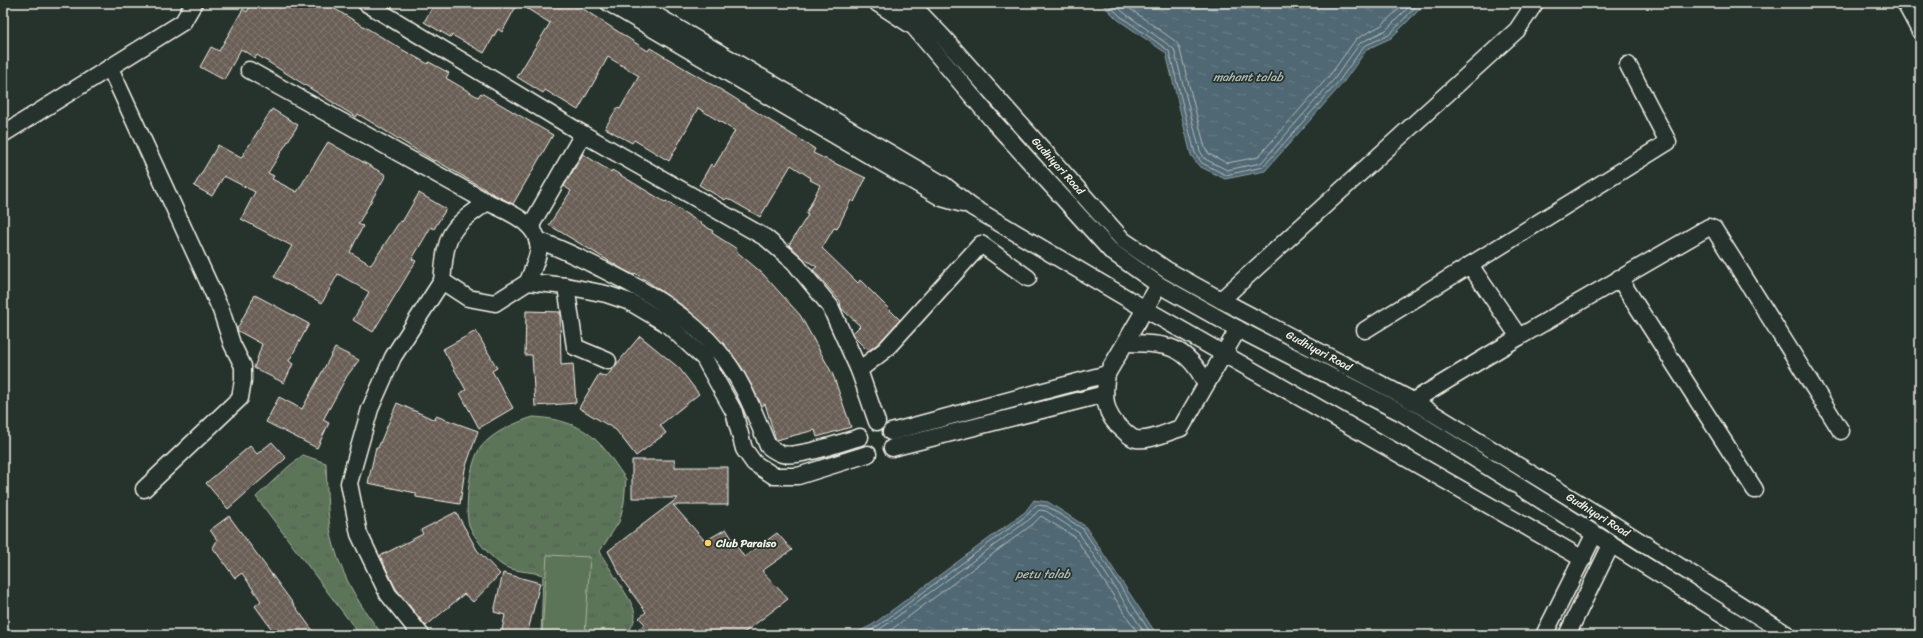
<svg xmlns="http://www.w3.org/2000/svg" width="1923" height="638" font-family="Sriracha,sans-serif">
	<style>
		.grass { fill: url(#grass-tufts); stroke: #a8b2a0 }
		.pitch { fill: #5c7459; stroke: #a8b2a0 }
		.water { fill: url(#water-ripples); stroke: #919ea2 }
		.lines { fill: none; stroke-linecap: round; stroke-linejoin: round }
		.shore { stroke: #b2bab9; stroke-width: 1 }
		.building { fill: url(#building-cross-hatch); stroke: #f4f1e8 }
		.minor-casing { stroke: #f4f1e8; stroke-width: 19 }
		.minor { stroke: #26332d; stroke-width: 16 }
		.poi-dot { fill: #ffd166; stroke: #26332d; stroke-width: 1.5 }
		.labels { text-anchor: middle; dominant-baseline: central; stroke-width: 3.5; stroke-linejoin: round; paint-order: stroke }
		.street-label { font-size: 11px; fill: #f4f1e8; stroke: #26332d }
		.poi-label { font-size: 11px; font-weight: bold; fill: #f4f1e8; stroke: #26332d; text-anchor: start }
		.water-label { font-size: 12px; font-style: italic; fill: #b2bab9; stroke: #26332d }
	</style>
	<defs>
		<pattern id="grass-tufts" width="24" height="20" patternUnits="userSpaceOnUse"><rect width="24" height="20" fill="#5c7459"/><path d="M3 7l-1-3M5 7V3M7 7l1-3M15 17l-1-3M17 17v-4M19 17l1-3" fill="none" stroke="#525c4f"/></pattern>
		<pattern id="water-ripples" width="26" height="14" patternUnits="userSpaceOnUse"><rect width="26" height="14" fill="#4f6773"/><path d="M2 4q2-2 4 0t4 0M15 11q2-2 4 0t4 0" fill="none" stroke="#697d87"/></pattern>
		<pattern id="building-cross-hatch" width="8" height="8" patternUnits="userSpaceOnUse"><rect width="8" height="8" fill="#6a5e57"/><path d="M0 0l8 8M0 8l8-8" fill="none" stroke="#80766f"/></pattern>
	</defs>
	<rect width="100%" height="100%" fill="#26332d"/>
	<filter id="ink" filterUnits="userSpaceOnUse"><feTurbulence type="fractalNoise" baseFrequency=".025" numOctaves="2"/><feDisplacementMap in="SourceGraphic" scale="8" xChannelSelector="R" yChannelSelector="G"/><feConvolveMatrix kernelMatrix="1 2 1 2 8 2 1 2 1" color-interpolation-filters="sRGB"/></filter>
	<g filter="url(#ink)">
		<!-- grass -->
		<g class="grass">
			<path d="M533,417c22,1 47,7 63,23 12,11 21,27 30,39l-2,24 -5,19 -19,29c6,15 36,53 35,64 0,7 -5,14 -8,20h-86l2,-60c-12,-4 -31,-3 -41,-10 -12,-8 -28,-27 -33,-40 -5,-17 1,-65 12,-78 12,-15 34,-24 52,-30z"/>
			<path d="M303,455l23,8c1,24 1,61 8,83 10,34 27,62 49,89h-23l-104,-138 32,-30z"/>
		</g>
		<!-- pitch -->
		<path class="pitch" d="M547,555l43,2 -5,78h-43z"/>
		<!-- water -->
		<g class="water">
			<path d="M1101,3h322l-3,6 -29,29 -24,11 -25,35 -77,87 -40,8 -26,-13 -8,-11 -25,-102 -49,-34z"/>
			<path d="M1034,500l14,2 37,24 72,109h-305l20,-10 153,-113z"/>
		</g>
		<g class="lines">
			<!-- shore -->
			<g class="shore">
				<path d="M1107,3l13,13 49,35 26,102 7,10 24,12 37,-8 76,-86 25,-35 25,-11 30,-32"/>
				<path d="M1114,3l9,9 51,37 26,102 5,8 22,11 34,-7 74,-85 25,-35 26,-13 27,-27"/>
				<path d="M1122,3l53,38 4,5 26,102 4,6 18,9 31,-6 72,-82 26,-36 26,-14 23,-22"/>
				<path d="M861,635l14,-7 152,-113 9,-10 11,1 36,23 69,106"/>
				<path d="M872,635l158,-116 9,-9 7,1 33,22 67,102"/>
				<path d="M884,635l149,-111 8,-8 34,21 64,98"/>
			</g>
		</g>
		<!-- building -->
		<g class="building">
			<path d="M252,3h73l78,47 25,14 1,-2 20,11 -3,5 32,19 3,-4 72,42 -40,69 -27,-14 -51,-30 -1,1 -76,-47 -2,3 -99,-62 -2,3 -14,-9 -17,31 -24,-13 11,-20 8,4 24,-42 4,3z"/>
			<path d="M435,3h139l74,48 2,-3 78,46 87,55 -2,4 53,25 -12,24 -3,-2 -14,29 -3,-1 -12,20 36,35 2,-3 40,40 -21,23 -11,8 -13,-13 -2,-5 7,-7 -19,-18 -1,-7 -27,-31 4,-3 -14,-9 -14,-13 19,-30 -2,-1 14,-29 -10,-5 1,-2 -20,-13 -31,52 -33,-19 -2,2 -26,-15 12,-21 3,3 21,-36 -37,-23 -29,53 -35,-21 -2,3 -27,-15 12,-20 3,1 19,-33 -31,-19 -30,53 -33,-20 -2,3 -26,-16 33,-54 -32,-20 -16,29 -4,-3 -14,24 -32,-18 -2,2 -26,-15z"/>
			<path d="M272,109l26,16 -30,48 6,3 -2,3 25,13 31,-50 58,33 -28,49 5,2 -13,26 21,13 29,-44 2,1 17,-29 27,16 -12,20 -3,-2 -19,32 4,2 -43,71 -20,-12 16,-28 -31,-18 -16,29 -48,-26 18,-31 -51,-27 14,-27 -31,-16 -12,20 -18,-10 24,-41 23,13z"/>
			<path d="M583,154l28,18 1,-2 53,32 1,-1 47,30 -1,2 25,16 -1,2 26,22 38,42 33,60 18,52 -34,10 -2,-7 -39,10 -11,-36 -3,2 -20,-38 -29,-36 -27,-24 -51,-35 -1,2 -10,-5 -75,-45 22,-34 -7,-5z"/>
			<path d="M255,295l54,29 -20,37 4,3 -9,19 -30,-15 8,-24 -24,-13 -1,-2z"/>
			<path d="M526,311l34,1 1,53 12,-1 3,39 -41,3 -3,-51h-7z"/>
			<path d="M476,331l21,37 -5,3 21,37 -34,20 -19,-35 6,-3 -23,-41z"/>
			<path d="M640,336l39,32 20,26 -39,31 6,8 -30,23 -20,-26 -37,-22 20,-34 7,3z"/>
			<path d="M335,348l24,12 -12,16 -24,44 6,3 -12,25 -51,-26 13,-25 23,12z"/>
			<path d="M397,403l38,17 1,-4 42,15 -13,38 -5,35 -44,-7v-4l-48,-10 8,-36 2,1z"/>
			<path d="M272,442l14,16 -58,51 -22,-26 44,-37 7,8z"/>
			<path d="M632,460h43v7h53v38h-55l32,36 21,-12 18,28 33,-24 15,17 -30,21 26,28 -47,36h-111l15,-11 -6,-6 7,-6 -22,-30 -16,-31 70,-53h-46z"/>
			<path d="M456,512l21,38 23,24 -27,28 -9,-8 -38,32 -30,-37 -16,-33 43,-22 -2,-4z"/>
			<path d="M229,516l87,119h-40l-21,-29 6,-5 -19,-28 -7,5 -22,-30 4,-8 -7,-10z"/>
			<path d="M503,573l37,10 -13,52h-26l4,-20 -11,-3z"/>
		</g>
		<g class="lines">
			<!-- minor casing -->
			<g class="minor-casing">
				<g id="minor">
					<path d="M366,3l217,131 183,104 28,24 36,44 29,64 18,52"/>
					<path d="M609,3l333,195 21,6"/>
					<path d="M635,3l309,182 28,22 173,102 438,250"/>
					<path d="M877,3l37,24 80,95 117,129 48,34 79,44 164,84 354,222"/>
					<path d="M904,3l16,10 22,23 181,204 44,30 54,30 192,101 195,120 180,114"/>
					<path d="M1905,3l15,28"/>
					<path d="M110,68l111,242 11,34 11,22v14l-3,18 -96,91"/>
					<path d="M249,70l238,132c20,9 57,23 51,51 -2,10 -7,20 -10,29"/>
					<path d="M3,134l180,-112 11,-19"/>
					<path d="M487,202c-11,9 -25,16 -33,28 -10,13 -10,35 -12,51l26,17 27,5 33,-21 38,4 40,8 24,8 37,22 37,34 30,54 10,37 10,14 20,13h24l70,-22"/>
					<path d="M530,227l53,-93"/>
					<path d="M537,240c24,8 45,19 67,30 42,21 84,45 115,82 23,26 36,63 49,94 4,3 8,6 14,8 17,4 60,-12 78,-17"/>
					<path d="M1619,278l136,212"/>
					<path d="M1159,285l-52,89c-4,22 -3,42 16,56 3,3 8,8 13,9 15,2 31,-7 45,-11l57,-99"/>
					<path d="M566,286l9,61 33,14"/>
					<path d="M1221,300l296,-270 18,-27"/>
					<path d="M1365,330l105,-65"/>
					<path d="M1519,337l190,-110 5,2 127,202"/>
					<path d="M1126,343c41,1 60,1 80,41"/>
					<path d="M859,370l26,-20 96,-106 47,34"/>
					<path d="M1413,401l106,-64 -49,-72 198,-123 -40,-77"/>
					<path d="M891,432l216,-58"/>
					<path d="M892,448l213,-54"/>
					<path d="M421,635l-33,-41 -29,-60 -10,-51 21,-74 23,-52 49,-76"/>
					<path d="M1544,635l50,-100"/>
					<path d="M1567,635l44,-90"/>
				</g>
			</g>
			<!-- minor -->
			<use href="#minor" class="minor"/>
		</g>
	</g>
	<!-- markers -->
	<circle class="poi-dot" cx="708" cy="543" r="4"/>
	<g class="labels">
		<!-- street labels -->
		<g class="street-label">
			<text transform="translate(1058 166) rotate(48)">Gudhiyari Road</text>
			<text transform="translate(1319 351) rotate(28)">Gudhiyari Road</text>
			<text transform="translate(1598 515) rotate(32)">Gudhiyari Road</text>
		</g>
		<!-- poi labels -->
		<g class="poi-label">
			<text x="716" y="543">Club Paraiso</text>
		</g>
		<!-- water labels -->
		<g class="water-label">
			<text x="1248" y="77">mahant talab</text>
			<text x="1043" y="574">petu talab</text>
		</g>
	</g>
	<!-- margin -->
	<rect width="1923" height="638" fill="none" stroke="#26332d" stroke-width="16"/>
	<rect x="8" y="8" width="1907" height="622" fill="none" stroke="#f4f1e8" stroke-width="1.5" filter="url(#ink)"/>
</svg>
